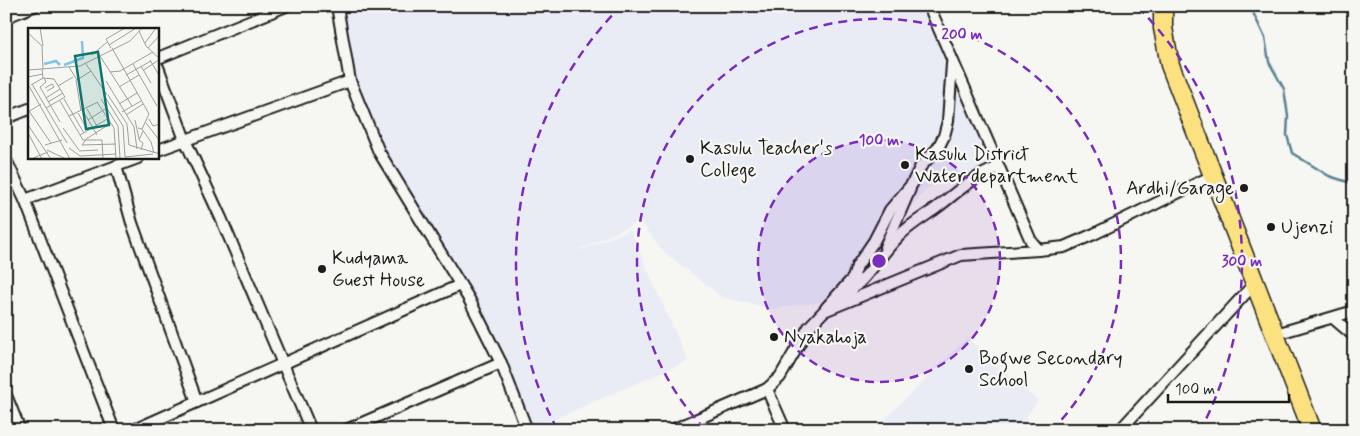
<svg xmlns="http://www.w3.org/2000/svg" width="1360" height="436" font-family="Mynerve,sans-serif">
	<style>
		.built { fill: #e9ecf5 }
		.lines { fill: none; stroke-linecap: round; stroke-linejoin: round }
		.stream { stroke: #598193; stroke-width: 2.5 }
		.street-casing { stroke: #1c1c1c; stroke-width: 14 }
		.highway-casing { stroke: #1c1c1c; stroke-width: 21 }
		.street { stroke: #f6f6f2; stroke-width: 10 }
		.highway { stroke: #fbe180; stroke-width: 18 }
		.ring { fill: none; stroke: #7b2cbf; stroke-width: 2.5; stroke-dasharray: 9 6 }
		.poi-dot { fill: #1c1c1c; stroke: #f6f6f2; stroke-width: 2 }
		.labels { text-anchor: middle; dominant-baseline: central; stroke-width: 4.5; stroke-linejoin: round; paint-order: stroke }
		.poi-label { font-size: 19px; fill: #1c1c1c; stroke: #f6f6f2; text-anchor: start }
		.inset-river { fill: none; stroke: #82c4e3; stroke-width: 2.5 }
		.inset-road { fill: none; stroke: #9f9f9c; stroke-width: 1 }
		.view { fill: #0f766e; fill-opacity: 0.15; stroke: #0f766e; stroke-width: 2.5 }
		.inset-edge { fill: none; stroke: #1c1c1c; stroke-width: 2.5 }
		.centre { fill: #7b2cbf; stroke: #f6f6f2; stroke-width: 2.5 }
		.ring-label { font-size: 15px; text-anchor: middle; font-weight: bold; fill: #7b2cbf; stroke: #f6f6f2; stroke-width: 4.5; stroke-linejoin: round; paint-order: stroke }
	</style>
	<rect width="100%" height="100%" fill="#f6f6f2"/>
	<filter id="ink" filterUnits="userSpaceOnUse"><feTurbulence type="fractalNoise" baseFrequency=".02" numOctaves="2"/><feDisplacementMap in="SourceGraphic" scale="10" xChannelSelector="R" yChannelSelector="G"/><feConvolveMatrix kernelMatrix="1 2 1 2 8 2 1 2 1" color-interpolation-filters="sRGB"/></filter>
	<g filter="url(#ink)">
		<!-- built -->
		<g class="built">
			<path d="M337,6h592l70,161 -70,20 -108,115 -50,7 -49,-12 -58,-45 -24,-31 -70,33 60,-24 58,131 -159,69 -28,-67 -122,-212 -28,-71z"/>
			<path d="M967,338l71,63 -21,29h-143z"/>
		</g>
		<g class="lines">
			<!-- stream -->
			<path class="stream" d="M1250,6l15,32 4,24 15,27 4,27 -1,19 5,18 37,23 25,8"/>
			<!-- street casing -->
			<g class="street-casing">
				<g id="street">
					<path d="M337,6l13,75 29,71 90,147 32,64 26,67"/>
					<path d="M929,6l102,235 8,9 25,-3 30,-13 118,-58"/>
					<path d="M6,17l28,-11"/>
					<path d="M158,58l128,-52"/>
					<path d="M158,67l27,73 36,78 90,212"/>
					<path d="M6,118l23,-9"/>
					<path d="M158,150l192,-69"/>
					<path d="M6,160l19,40 89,230"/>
					<path d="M116,166l16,57 65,179"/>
					<path d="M25,200l113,-42"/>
					<path d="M885,247l25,-58"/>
					<path d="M839,298c26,-14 39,-41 59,-61 10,-11 24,-19 37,-28 24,-18 34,-30 64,-42"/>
					<path d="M826,308l27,-30 4,-12 17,-25 16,-31 22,-26 9,-18 17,-18 6,-12 4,-15 4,-57"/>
					<path d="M1333,318l21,18"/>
					<path d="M1276,334l78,-23"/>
					<path d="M767,389l18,41"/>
					<path d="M6,395l14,35"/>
					<path d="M134,430l326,-145"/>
					<path d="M346,430l155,-67"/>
					<path d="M672,430l95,-41 13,-12 29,-50 15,-16 137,-56 78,-5"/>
					<path d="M1120,430l135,-147"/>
				</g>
			</g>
			<!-- highway casing -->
			<g class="highway-casing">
				<path id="highway" d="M1163,6v22l7,37 142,365"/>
			</g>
			<!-- street -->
			<use href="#street" class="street"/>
			<!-- highway -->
			<use href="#highway" class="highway"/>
		</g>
	</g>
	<!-- distance rings -->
	<circle cx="879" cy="261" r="121" fill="#7b2cbf" fill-opacity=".12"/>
	<g class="ring">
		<circle cx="879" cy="261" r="121"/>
		<path d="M705 429A242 242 0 1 1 1053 429"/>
		<path d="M557 429A363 363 0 0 1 620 7M1138 7A363 363 0 0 1 1201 429"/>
	</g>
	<!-- markers -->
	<g class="poi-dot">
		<circle cx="690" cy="159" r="5"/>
		<circle cx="905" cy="165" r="5"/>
		<circle cx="1244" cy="188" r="5"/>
		<circle cx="1271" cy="227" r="5"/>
		<circle cx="322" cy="269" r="5"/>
		<circle cx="774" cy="337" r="5"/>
		<circle cx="969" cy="369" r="5"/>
	</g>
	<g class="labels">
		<!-- poi labels -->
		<g class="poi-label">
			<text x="700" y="148">Kasulu Teacher's<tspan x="700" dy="22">College</tspan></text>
			<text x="915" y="154">Kasulu District<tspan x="915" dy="22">Water department</tspan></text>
			<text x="1234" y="188" text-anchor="end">Ardhi/Garage</text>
			<text x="1281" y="227">Ujenzi</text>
			<text x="332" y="258">Kudyama<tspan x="332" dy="22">Guest House</tspan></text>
			<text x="784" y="337">Nyakahoja</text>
			<text x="979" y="358">Bogwe Secondary<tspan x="979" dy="22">School</tspan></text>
		</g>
	</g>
	<!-- overview -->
	<g transform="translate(28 28)">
		<rect width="131" height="131" fill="#f6f6f2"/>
		<path class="inset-river" d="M16,36l12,-3 4,4M36,37l19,-7 -1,-17"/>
		<path class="inset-road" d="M12,0l3,18M111,3l7,15 14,13M0,5l14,13 1,23M117,15l11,-15M81,17l27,-17M83,20l-5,-9 19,-11M84,20l37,66 -7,15 -4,-1M120,20l12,-13M64,27l15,-13M72,28l32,50M122,32l10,17M105,36l24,42M113,38l10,17M41,39l8,13 14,-9 -6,-8M0,42l52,-4 50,-25 12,-13M116,42l16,-11M63,43l16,24M82,44l10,-1 33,-19M98,47l25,-14M0,49l15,-3M15,50l11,1 11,18 -19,11M16,50l2,4 -6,5 20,35M48,52l5,31M78,53l28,46 3,22M4,56l35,59M3,57l12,-7 -1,-9M1,58l41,73M30,58l15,-9M91,59l20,-12M17,60l7,-4 2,3 -7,4M80,67l19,29 2,21 31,9M77,69l18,29 2,31M18,70l14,-9M36,71l20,34M73,71l17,27 2,32M32,73l23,39h19l1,19M20,74l15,-9M69,74l17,26 2,30M91,76l18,-11M59,81l10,17M1,83l22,32M55,83l14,24M0,84l13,-8M94,84l19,-11M50,85l10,18M98,87l17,-11M41,88l29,-14M121,91l4,7 7,-2M60,92l17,-11M107,92l4,19M118,95l14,18M0,97l23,34M35,100l16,22M114,101l9,13 3,11M0,105l14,26M52,107l29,-17M60,109l-6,8 34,-1M60,110l23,-15M17,117l17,-5M41,120l11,8 36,-2M19,122l19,9M113,122l2,-7 -4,-3 4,-9M51,123l19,-1M97,129l28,-3M3,131l17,-7"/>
		<path class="view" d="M70,24l11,73 -23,4 -11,-73z"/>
		<rect width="131" height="131" class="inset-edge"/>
	</g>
	<circle cx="879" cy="261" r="8" class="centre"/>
	<g class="ring-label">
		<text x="962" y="39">200 m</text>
		<text x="879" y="145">100 m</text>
		<text x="1242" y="266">300 m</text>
	</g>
	<!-- margin -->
	<rect width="1360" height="436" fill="none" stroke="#f6f6f2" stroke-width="25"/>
	<rect x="12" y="12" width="1335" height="411" fill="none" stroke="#1c1c1c" stroke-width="2" filter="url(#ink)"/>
	<!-- scale -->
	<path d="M1168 394v8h121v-8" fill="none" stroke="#1c1c1c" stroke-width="2.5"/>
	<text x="1175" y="394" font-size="15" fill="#1c1c1c" stroke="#f6f6f2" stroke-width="4" paint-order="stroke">100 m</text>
</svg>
